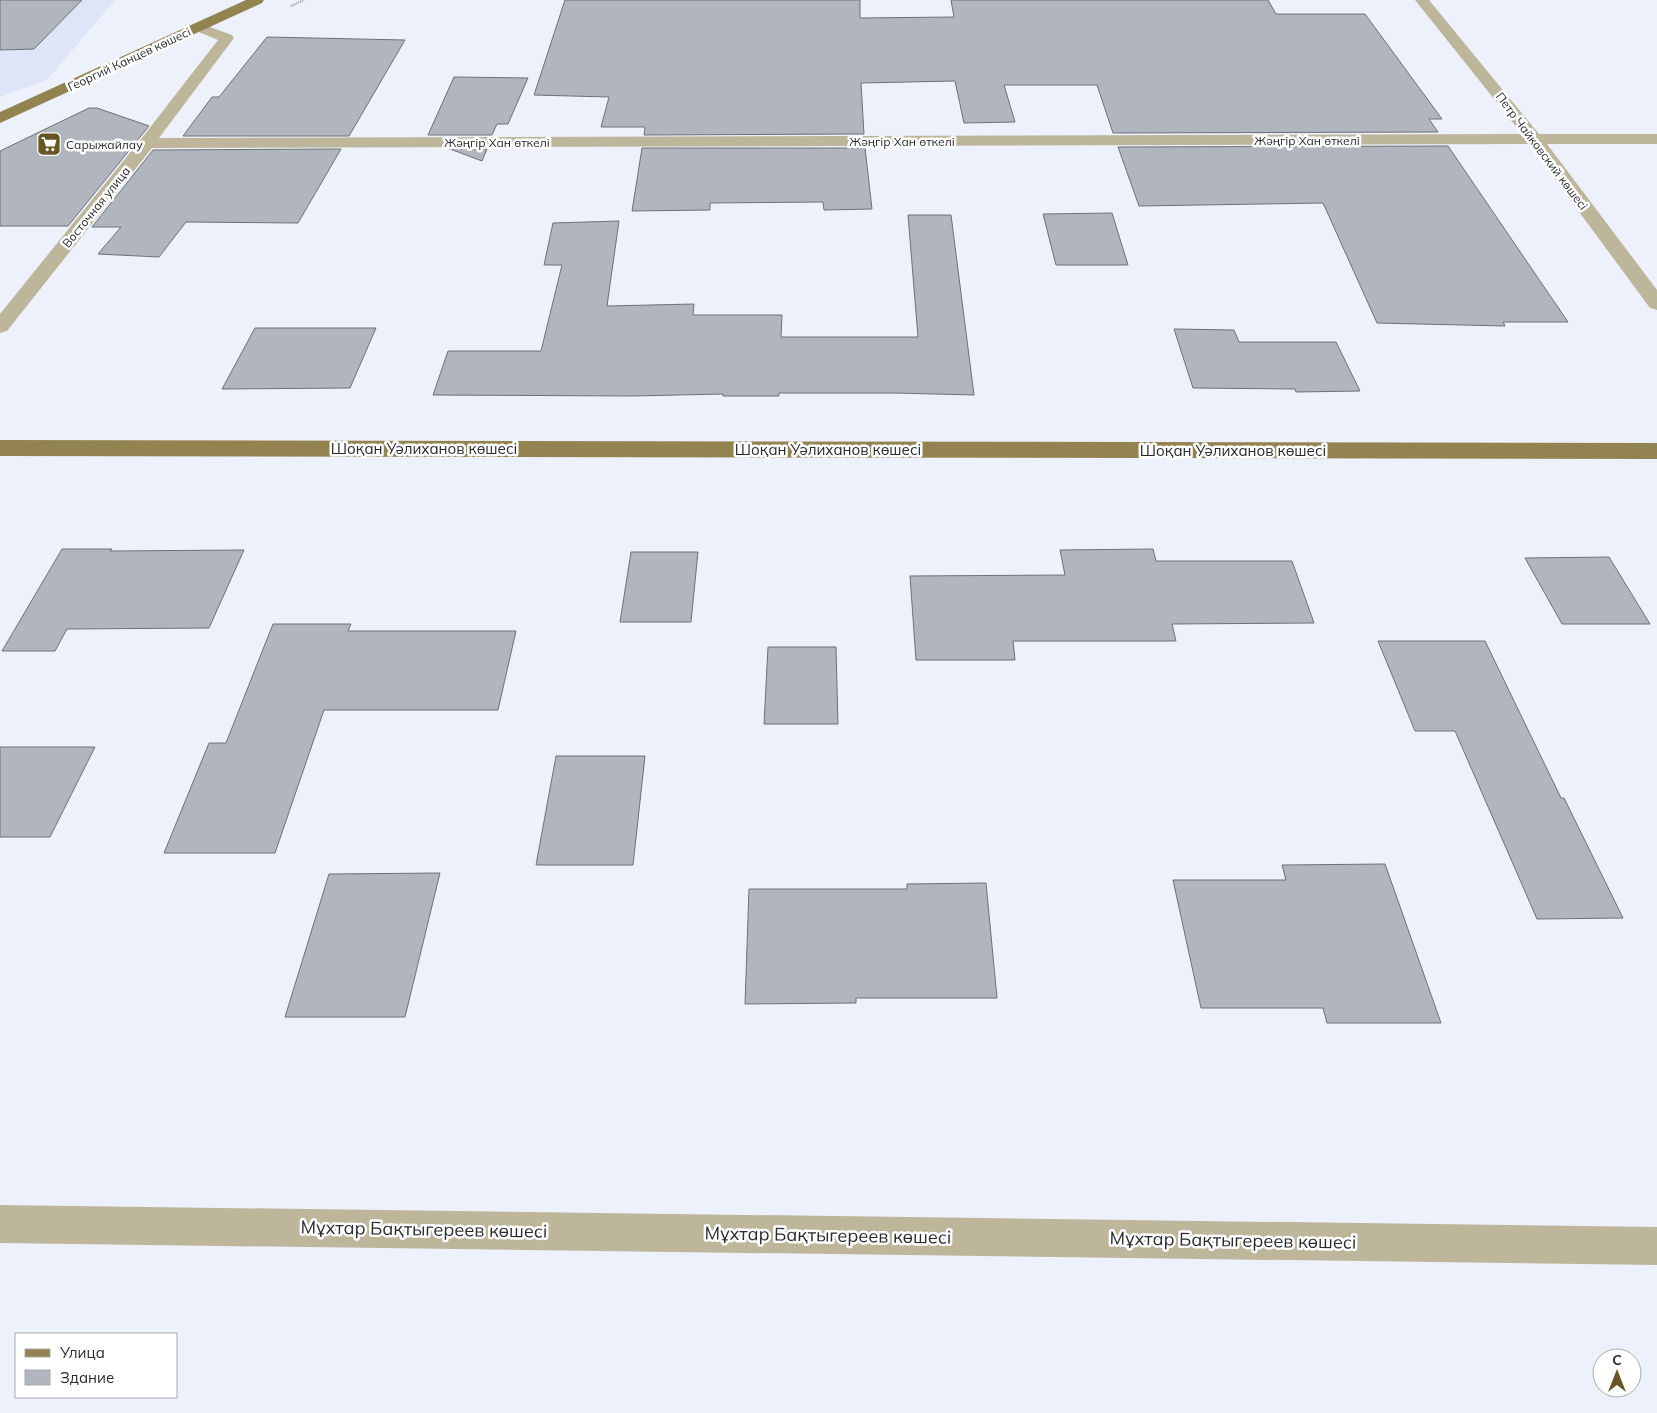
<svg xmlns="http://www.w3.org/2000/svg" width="1657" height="1413" font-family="Mulish,sans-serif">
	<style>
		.built { fill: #dee5f6 }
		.building { fill: #b1b5be; stroke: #6c7078 }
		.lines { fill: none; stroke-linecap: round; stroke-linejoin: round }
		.path { stroke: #9699a0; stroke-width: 2; stroke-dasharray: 1 1; stroke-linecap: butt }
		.minor { fill: #beb69b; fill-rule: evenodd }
		.major { fill: #938350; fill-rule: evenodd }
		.labels { text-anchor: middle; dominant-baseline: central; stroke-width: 5; stroke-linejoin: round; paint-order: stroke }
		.far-street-label { font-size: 12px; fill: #282a2d; stroke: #fff }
		.far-poi-label { font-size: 12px; fill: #282a2d; stroke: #fff; text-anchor: start }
		.street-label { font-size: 15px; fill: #282a2d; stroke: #fff }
		.near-street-label { font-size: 18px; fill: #282a2d; stroke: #fff }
	</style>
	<rect width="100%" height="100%" fill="#edf1fb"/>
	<!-- built -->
	<path class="built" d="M0,0h115l-68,80 -47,17z"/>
	<!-- building -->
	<g class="building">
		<path d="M0,0h82l-48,49 -34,1z"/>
		<path d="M565,0h295v18l94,-1 -3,-17h317l8,14h89l77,105h-13l9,13 -325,1 -16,-48h-93l11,37 -51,1 -9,-42 -94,2 3,51 -220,1 1,-8h-44l8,-30 -75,-2z"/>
		<path d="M267,37l138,3 -56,96h-166l29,-39h7z"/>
		<path d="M454,77l74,1 -20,46h-11l-5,11h-64z"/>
		<path d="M89,108h8l52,18 -81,100h-68v-75z"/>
		<path d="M1448,146l120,176h-65l2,4 -128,-3 -54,-120 -184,3 -21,-59z"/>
		<path d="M642,148h223l7,61 -48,1 -1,-8 -113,1v7l-78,1z"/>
		<path d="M341,149l-43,74 -112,-1 -27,35 -61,-3 23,-27h-29l61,-77z"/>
		<path d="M450,149h37l-5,12z"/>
		<path d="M1112,213l16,52h-72l-13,-51z"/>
		<path d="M908,215h43l23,180 -80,-2h-115v3h-56v-2l-89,2 -201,-1 15,-44h93l21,-86h-18l9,-42 66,-2 -12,85 87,-2 -1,11h89l-1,22h137z"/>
		<path d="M255,328h121l-26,60 -128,1z"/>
		<path d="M1174,329l60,1 5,12h97l24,49 -64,1 -1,-3 -102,-1z"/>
		<path d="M62,549h50l-2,2 134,-1 -35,78 -142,1 -12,22h-53z"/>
		<path d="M1153,549l3,12h136l22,62 -142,1 4,17h-163l2,19h-99l-6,-84 155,-1 -5,-25z"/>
		<path d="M631,552h67l-7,70h-71z"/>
		<path d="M1609,557l41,67h-88l-37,-66z"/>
		<path d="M273,624h78l-3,7h168l-18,79h-174l-49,143h-111l45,-110h17z"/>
		<path d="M1378,641h107l76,157h3l59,120 -86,1 -82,-188h-40z"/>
		<path d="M768,647h68l2,77h-74z"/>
		<path d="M0,747h95l-45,90h-50z"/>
		<path d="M556,756h89l-12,109h-97z"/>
		<path d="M1385,864l56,159h-114l-4,-15h-122l-28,-128h113l-4,-15z"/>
		<path d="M440,873l-35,144h-120l44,-143z"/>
		<path d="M986,883l11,115h-141v5l-111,1 4,-115h158v-5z"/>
	</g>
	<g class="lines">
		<!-- path -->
		<path class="path" d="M291,6l13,-6"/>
		<!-- minor -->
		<g class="minor">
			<path d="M1415,0h14l110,134h118v10h-110l110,146v20l-7,-2 -121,-164 -1377,4 -145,183 -7,2v-19l141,-175 77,-99 -24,-10 -2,-3 2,-3 5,-1 33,12 2,3 -75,100 1363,-4z"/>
			<path d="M0,1205l1657,22v38l-1657,-22z"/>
		</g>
		<!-- major -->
		<g class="major">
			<path d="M246,0h18l-2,3 -262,120v-11z"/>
			<path d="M0,440l1657,3v16l-1657,-3z"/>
		</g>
	</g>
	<!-- icons -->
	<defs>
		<g id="supermarket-square" transform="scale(1.25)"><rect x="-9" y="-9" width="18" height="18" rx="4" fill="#655623" stroke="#fff"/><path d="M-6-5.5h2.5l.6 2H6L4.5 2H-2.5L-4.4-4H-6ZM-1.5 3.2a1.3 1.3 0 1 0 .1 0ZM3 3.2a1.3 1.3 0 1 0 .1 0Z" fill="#fff"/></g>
	</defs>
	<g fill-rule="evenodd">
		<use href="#supermarket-square" x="49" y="144"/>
	</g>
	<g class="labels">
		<!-- far-street labels -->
		<g class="far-street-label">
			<text transform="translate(129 59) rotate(-25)">Георгий Канцев көшесі</text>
			<text x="1307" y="140">Жәңгір Хан өткелі</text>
			<text x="902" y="141">Жәңгір Хан өткелі</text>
			<text x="497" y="142">Жәңгір Хан өткелі</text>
			<text transform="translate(1542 151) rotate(53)">Петр Чайковский көшесі</text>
			<text transform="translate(96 207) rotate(-51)">Восточная улица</text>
		</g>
		<!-- far-poi labels -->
		<g class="far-poi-label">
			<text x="66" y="144">Сарыжайлау</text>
		</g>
		<!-- street labels -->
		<g class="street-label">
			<text x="424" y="448">Шоқан Уәлиханов көшесі</text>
			<text x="828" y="449">Шоқан Уәлиханов көшесі</text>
			<text x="1233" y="450">Шоқан Уәлиханов көшесі</text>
		</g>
		<!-- near-street labels -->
		<g class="near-street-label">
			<text transform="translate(424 1229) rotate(1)">Мұхтар Бақтыгереев көшесі</text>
			<text transform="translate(828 1235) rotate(1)">Мұхтар Бақтыгереев көшесі</text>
			<text transform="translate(1233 1240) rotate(1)">Мұхтар Бақтыгереев көшесі</text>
		</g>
	</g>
	<!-- legend -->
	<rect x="15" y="1333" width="162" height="65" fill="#ffffff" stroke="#a9aaab"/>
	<rect x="25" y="1349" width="25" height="8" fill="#938350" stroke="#a9aaab"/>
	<text x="60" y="1358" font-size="15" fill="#282a2d">Улица</text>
	<rect x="25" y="1370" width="25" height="15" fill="#b1b5be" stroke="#a9aaab"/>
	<text x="60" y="1383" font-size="15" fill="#282a2d">Здание</text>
	<!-- north arrow -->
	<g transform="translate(1617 1373)"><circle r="24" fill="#ffffff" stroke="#a9aaab"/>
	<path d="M0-4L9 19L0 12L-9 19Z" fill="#655623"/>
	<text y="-8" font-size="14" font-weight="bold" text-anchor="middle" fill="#282a2d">С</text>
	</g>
</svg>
